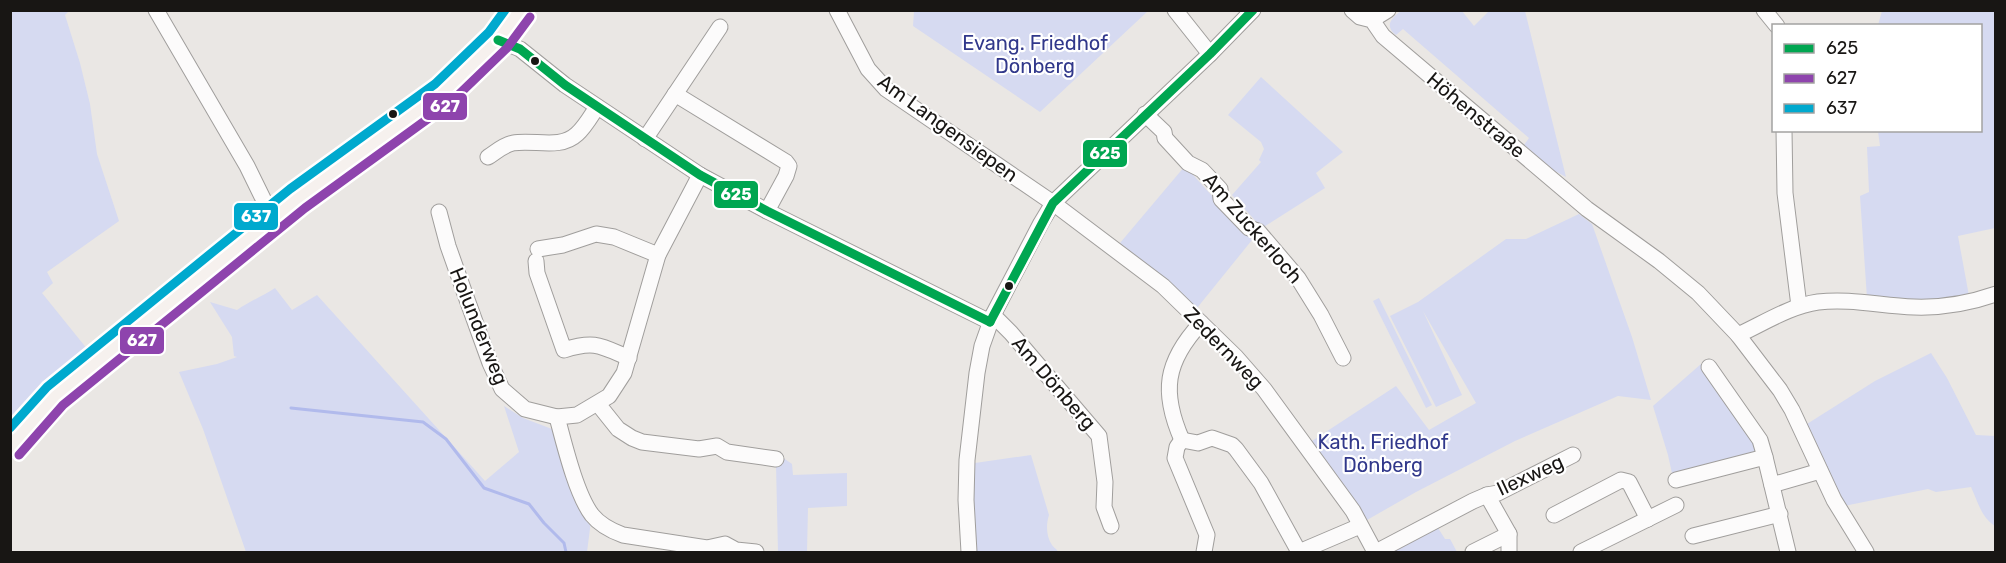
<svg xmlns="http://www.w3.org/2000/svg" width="2006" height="563" font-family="Rubik,sans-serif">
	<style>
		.green { fill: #d6daf1 }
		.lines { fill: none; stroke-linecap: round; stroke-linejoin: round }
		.stream { stroke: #b1baec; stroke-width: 3 }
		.minor-casing { stroke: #a09e9c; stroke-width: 17 }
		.major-casing { stroke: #c5c3c2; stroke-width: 20 }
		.minor { stroke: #fcfbfb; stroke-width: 15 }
		.major { stroke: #f6f1ee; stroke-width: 18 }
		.bus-1-casing { stroke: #fff; stroke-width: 14 }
		.bus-2-casing { stroke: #fff; stroke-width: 14 }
		.bus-3-casing { stroke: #fff; stroke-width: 14 }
		.bus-1 { stroke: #00a651; stroke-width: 9 }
		.bus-2 { stroke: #8e44ad; stroke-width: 9 }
		.bus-3 { stroke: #00a9ce; stroke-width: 9 }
		.bus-dot { fill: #181614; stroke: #fff; stroke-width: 2 }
		.labels { text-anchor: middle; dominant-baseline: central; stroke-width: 4.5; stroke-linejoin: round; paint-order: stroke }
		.park-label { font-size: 20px; fill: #31388b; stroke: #fff }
		.street-label { font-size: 20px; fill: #181614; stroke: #fff }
		.line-badge { stroke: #fff; stroke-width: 2 }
		.badge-label { font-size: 16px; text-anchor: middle; font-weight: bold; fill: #fff }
	</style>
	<rect width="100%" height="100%" fill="#eae7e4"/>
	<!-- green -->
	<g class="green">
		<path d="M1402,10l60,1 12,15 15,-15h36l41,166 -13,-7 -29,-25 5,-7 -126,-109 -7,6c-13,-10 -3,-18 6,-25z"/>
		<path d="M11,11h58l-4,4 15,48 10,41 7,50 22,67 -72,51 6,11 -11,10 50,62 -54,42 -24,28 -3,-4z"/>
		<path d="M914,11v-1l234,1 -108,101 -127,-86z"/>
		<path d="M1882,11h113v217l-37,8 11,60 -52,6 -50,-4 -7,-102 9,-4 -2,-45 13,-1 -2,-15 102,-1v-104l-102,-1z"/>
		<path d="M1261,77l82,75 -27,21 9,15 -63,40 -30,-33 29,-33 -2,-2 5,-11 -3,-7 -33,-27z"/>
		<path d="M1185,166l67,74 -55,68 -77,-65z"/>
		<path d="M1579,214l13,10 40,113 19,63 -33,-4 -103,45 -99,51 -49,28 -55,-79 84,-55 33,44 47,-27 -53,-92 39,84 -26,12 -46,-91 28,-14 88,-63h20z"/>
		<path d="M275,288l17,22 25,-15 168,186 34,-29 -15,-46 19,12 29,11 39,92 -4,31h-341l-43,-123 -24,-57 38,-8 20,-7 -3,-1 -2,-19 -22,-35 27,8c13,-9 26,-14 38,-22z"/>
		<path d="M1379,298l53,107 -6,3 -53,-107z"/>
		<path d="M1931,353l16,25 29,57 19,1v90c-14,-9 -17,-24 -24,-39l-35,5 -8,-3 -84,17 -37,-82 68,-43z"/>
		<path d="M1701,364l55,79 4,13 -87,22 -5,-23 -15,-49z"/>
		<path d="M779,455l13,9 1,11 54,-2v33l-39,2 -1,44h-29l-2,-87z"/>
		<path d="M1031,455l18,60c-3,9 -3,22 3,30 2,3 5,4 6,7h-83l-2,-53 2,-36z"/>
		<path d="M1438,528l7,11h5l7,13h-67z"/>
	</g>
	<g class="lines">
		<!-- stream -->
		<path class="stream" d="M291,408l132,14 23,17 38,49 45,16 15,19 20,20 2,9"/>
		<!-- minor casing -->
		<g class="minor-casing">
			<g id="minor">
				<path d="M156,10l91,156 26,53"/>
				<path d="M837,10l31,59 18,20 167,114 110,83 73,71 28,32 89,122 22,41"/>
				<path d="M1175,10l35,44"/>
				<path d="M1352,10l8,7 12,3 11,16 204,173 72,52 39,32 40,42 42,55 12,20 42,90 32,52"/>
				<path d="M1764,10l13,16"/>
				<path d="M1372,20l16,-10"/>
				<path d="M498,40l22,9 45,36 135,90 67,36 223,111"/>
				<path d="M675,94l111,68 3,4 -3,10 -19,35"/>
				<path d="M1145,114l19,18 1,6 23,25 14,7 18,19 1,10 28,29 9,3 40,47 23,37 22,43"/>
				<path d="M1784,130l1,63 14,113"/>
				<path d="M645,139l75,-112"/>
				<path d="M488,157c8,-5 15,-12 25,-14 21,-4 47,7 64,-9 8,-7 14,-18 20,-27"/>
				<path d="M439,212l9,34 17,48 25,69 12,26 23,20 32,8 20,-2 32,-19 15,-23 34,-118 42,-80"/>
				<path d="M538,249l25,-4 33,-11 18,3 44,18"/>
				<path d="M536,261l1,12 27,77c31,-10 37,-4 65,8"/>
				<path d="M993,315l18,18 88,103 6,46 -1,25 7,19"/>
				<path d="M1738,335c26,-12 52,-29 80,-33 32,-4 64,4 96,5 28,1 56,-4 82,-13"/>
				<path d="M1709,367l51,73 5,17"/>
				<path d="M598,404l20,25 14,9 10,4 57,7 18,-3 10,6 49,7"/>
				<path d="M557,417c7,26 19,77 35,98 8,10 20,16 31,20l84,13 18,-4 11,6 20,2"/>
				<path d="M1182,440l16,3 14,-5 20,7 4,4 25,34 38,69 61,-26"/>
				<path d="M1182,440c-21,-48 -17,-78 19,-117"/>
				<path d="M1182,440l-5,7 -2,11 32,77 -3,17"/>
				<path d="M1676,480l89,-23 23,95"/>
				<path d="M1772,485l48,-14"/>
				<path d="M1487,495l22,39v18"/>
				<path d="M1554,515l67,-35 8,2 19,37"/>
				<path d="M1693,536l87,-22"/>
				<path d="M969,552l-3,-52 1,-40 10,-87 5,-27 11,-31 48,-92 12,-20 157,-149 43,-44"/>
				<path d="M1376,552l97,-51 14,-6 11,-2 75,-38"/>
				<path d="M1473,552l36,-18"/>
				<path d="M1581,552l95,-47"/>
			</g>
		</g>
		<!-- major casing -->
		<g class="major-casing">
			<path id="major" d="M10,447l26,-31 19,-20 243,-198 145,-105 28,-25 27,-28 22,-30"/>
		</g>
		<!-- minor -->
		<use href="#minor" class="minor"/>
		<!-- major -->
		<use href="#major" class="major"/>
		<!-- bus-1 casing -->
		<g class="bus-1-casing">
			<g id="bus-1">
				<path d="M498,40l22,9 45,36 135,90 67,36 223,111"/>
				<path d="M990,322l63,-119 157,-149 43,-44"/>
			</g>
		</g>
		<!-- bus-2 casing -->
		<g class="bus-2-casing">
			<path id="bus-2" d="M19,455l44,-50 242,-197 146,-106 56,-54 23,-31"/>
		</g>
		<!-- bus-3 casing -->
		<g class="bus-3-casing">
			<path id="bus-3" d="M10,428l37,-41 243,-198 145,-105 54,-52 16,-22"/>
		</g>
		<!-- bus-1 -->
		<use href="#bus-1" class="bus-1"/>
		<!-- bus-2 -->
		<use href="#bus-2" class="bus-2"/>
		<!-- bus-3 -->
		<use href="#bus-3" class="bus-3"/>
	</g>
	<!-- markers -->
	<g class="bus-dot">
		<circle cx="535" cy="61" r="5"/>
		<circle cx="393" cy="114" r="5"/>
		<circle cx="1009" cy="286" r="5"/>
	</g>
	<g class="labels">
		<!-- park labels -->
		<g class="park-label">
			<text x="1035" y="43">Evang. Friedhof<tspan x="1035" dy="23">Dönberg</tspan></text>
			<text x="1383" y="442">Kath. Friedhof<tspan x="1383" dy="23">Dönberg</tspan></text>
		</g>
		<!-- street labels -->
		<g class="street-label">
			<text transform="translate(1476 115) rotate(40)">Höhenstraße</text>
			<text transform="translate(948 128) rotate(36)">Am Langensiepen</text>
			<text transform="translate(1253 228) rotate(49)">Am Zuckerloch</text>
			<text transform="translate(479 326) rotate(68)">Holunderweg</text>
			<text transform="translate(1224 348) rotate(46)">Zedernweg</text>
			<text transform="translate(1054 383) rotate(49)">Am Dönberg</text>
			<text transform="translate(1530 475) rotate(-25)">Ilexweg</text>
		</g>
	</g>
	<g class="line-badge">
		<rect x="422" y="92" width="46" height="29" rx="6" fill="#8e44ad"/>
		<rect x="1082" y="139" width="46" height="29" rx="6" fill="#00a651"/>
		<rect x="713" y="180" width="46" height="29" rx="6" fill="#00a651"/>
		<rect x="233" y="202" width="46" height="29" rx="6" fill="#00a9ce"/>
		<rect x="119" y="326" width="46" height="29" rx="6" fill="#8e44ad"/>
	</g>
	<g class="badge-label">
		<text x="445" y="112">627</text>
		<text x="1105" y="159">625</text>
		<text x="736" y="200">625</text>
		<text x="256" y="222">637</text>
		<text x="142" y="346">627</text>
	</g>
	<!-- border -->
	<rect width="2006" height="563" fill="none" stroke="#181614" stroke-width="24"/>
	<!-- legend -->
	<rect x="1772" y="24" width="210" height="108" fill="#ffffff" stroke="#a3a2a1" stroke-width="1.5"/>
	<rect x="1784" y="44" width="30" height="9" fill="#00a651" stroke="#a3a2a1" stroke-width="1.5"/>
	<text x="1826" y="54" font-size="18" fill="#181614">625</text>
	<rect x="1784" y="74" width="30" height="9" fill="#8e44ad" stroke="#a3a2a1" stroke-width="1.5"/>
	<text x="1826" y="84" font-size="18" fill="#181614">627</text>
	<rect x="1784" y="104" width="30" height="9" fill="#00a9ce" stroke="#a3a2a1" stroke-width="1.5"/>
	<text x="1826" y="114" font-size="18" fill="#181614">637</text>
</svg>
